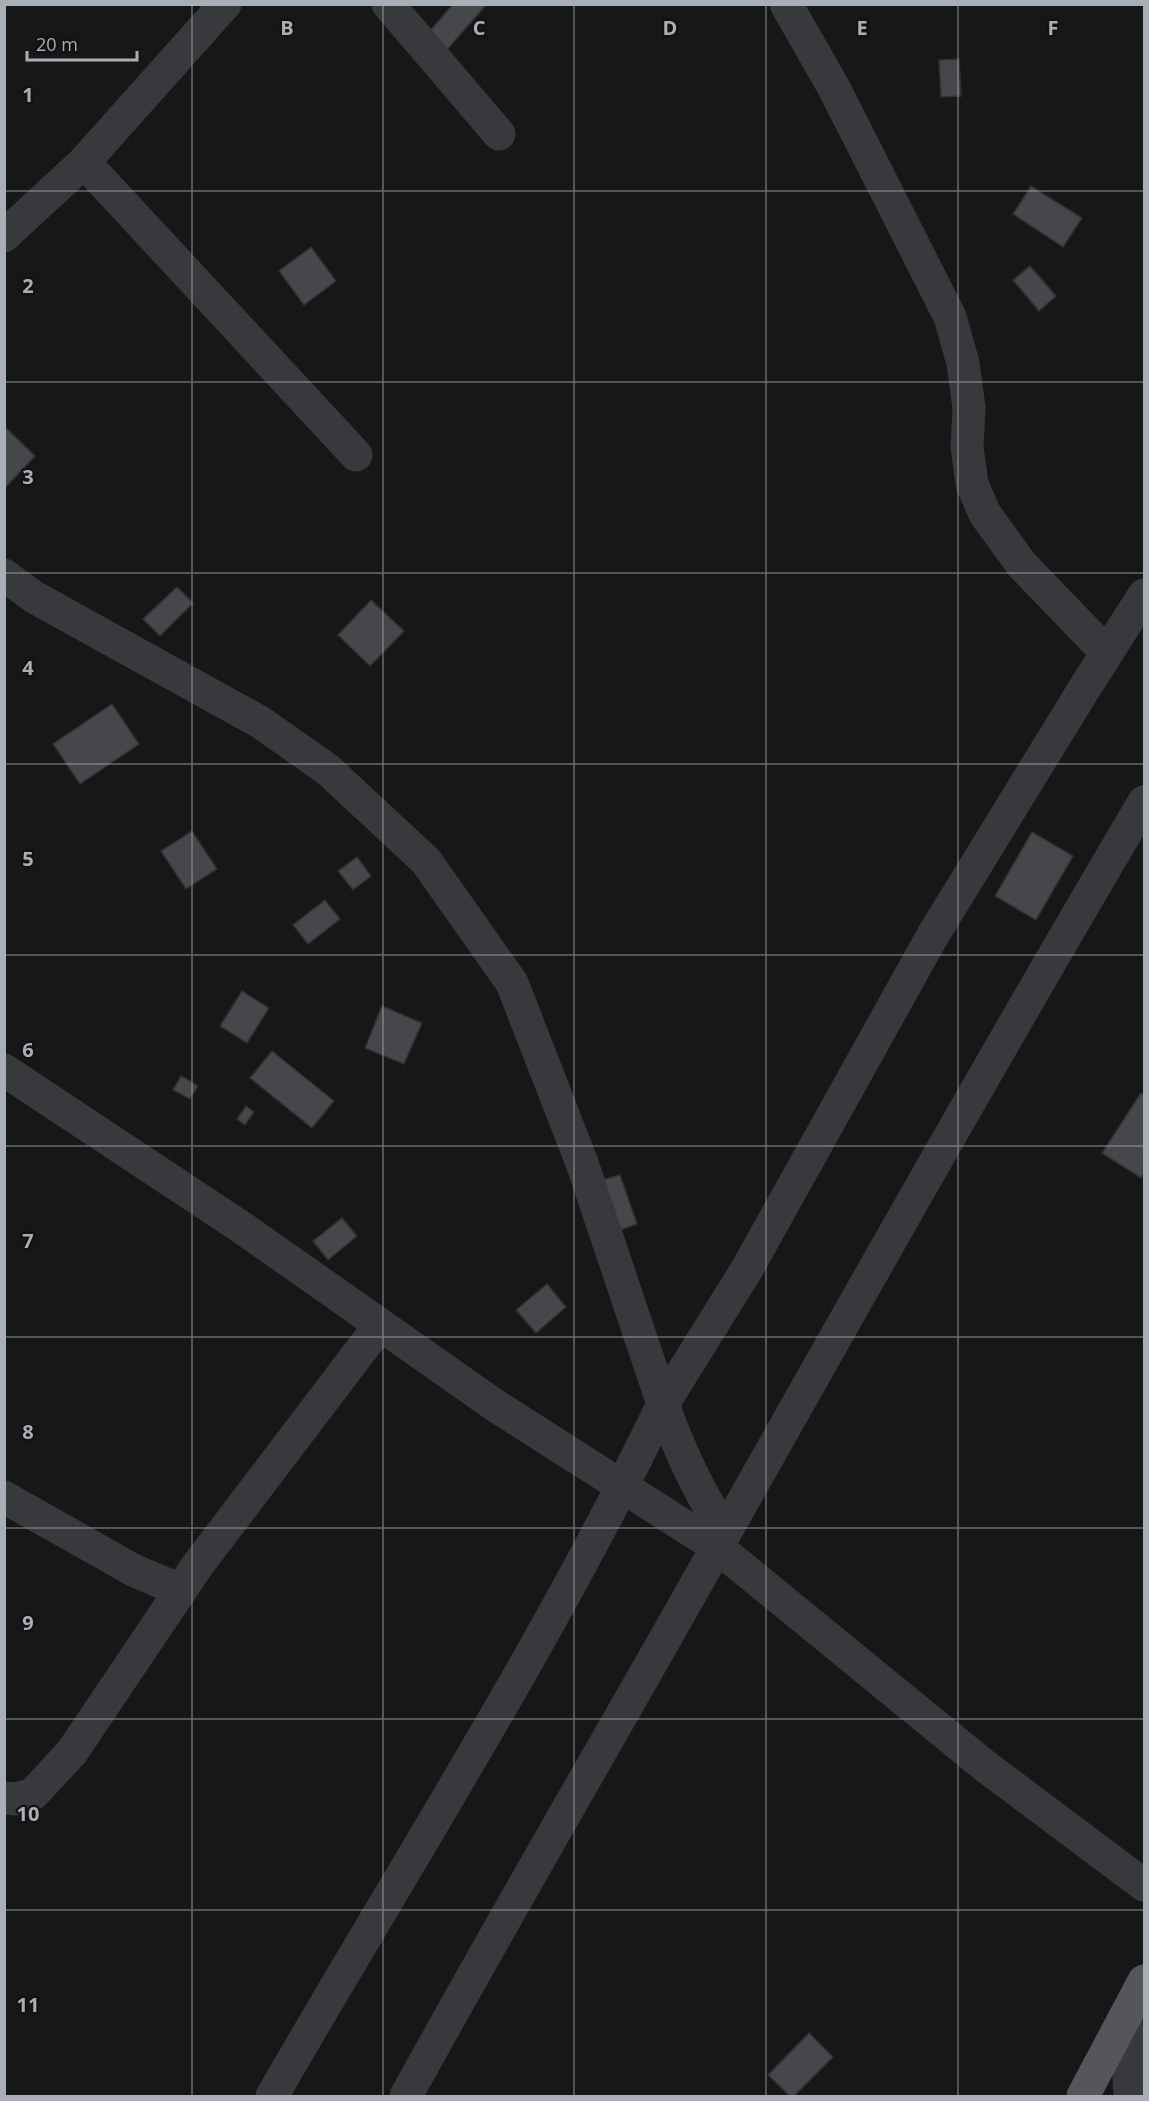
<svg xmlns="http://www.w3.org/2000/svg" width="1149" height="2101" font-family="'Open Sans',sans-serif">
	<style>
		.building { fill: #46474a; stroke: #313134; stroke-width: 1.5 }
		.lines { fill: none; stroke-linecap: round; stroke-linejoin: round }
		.minor { stroke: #38393d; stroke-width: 33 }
		.major { stroke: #54565b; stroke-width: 33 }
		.grid { fill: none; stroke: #aaaeb6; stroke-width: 1.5; stroke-opacity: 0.55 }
		.grid-label { font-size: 20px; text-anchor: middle; font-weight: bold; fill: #aaaeb6; stroke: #121213; stroke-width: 4.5; stroke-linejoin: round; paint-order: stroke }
	</style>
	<rect width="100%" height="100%" fill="#171718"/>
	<!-- building -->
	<g class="building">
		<path d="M453,4h34l-43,49 -19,-16z"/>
		<path d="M959,59l2,37 -20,1 -2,-37z"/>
		<path d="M1031,186l51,32 -19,29 -50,-33z"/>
		<path d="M311,247l25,34 -32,24 -25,-34z"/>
		<path d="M1030,266l26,30 -17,15 -26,-31z"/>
		<path d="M4,426l31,30 -31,33z"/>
		<path d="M177,587l16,16 -33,33 -17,-17z"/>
		<path d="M371,600l33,31 -34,35 -32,-31z"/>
		<path d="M112,704l27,40 -59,40 -27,-40z"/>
		<path d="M192,831l25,38 -31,20 -25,-38z"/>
		<path d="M1032,832l41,24 -37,64 -41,-24z"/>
		<path d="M357,857l14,19 -18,14 -15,-19z"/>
		<path d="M325,900l15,19 -32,25 -15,-19z"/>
		<path d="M242,991l27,17 -22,35 -27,-17z"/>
		<path d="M382,1006l40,17 -18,41 -39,-16z"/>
		<path d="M272,1051l62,50 -22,27 -62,-50z"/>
		<path d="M181,1076l17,10 -8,13 -17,-9z"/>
		<path d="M1141,1093l3,2v78l-3,5 -39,-25z"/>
		<path d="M246,1106l8,6 -9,13 -8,-6z"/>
		<path d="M620,1175l17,49 -17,6 -17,-50z"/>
		<path d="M342,1218l15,18 -29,24 -15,-19z"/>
		<path d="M547,1284l19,23 -30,26 -20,-23z"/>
		<path d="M809,2033l24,24 -39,39h-4l-22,-21z"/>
	</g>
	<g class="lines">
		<!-- minor -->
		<g class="minor">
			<path d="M388,4l111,130"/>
			<path d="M786,4l48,84 116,229 13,46 6,45 -2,39 5,37 13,30 37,51 85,88"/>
			<path d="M84,162l272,293"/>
			<path d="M4,236l80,-74 141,-158"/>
			<path d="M4,575l30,22 226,125 67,47 99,92 86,122 70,180 81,241c-115,239 -259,463 -391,692"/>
			<path d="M4,1070l237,157 255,179 221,141 268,219 159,119"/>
			<path d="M4,1497l129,73 47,20"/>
			<path d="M725,1532c-27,-41 -46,-82 -62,-128l84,-135 186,-334 151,-246 60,-94"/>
			<path d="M4,1798l12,1 17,-5 39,-42 125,-186 183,-241"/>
			<path d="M1126,2020l4,76"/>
			<path d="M406,2096c101,-184 207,-364 310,-547 141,-250 282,-500 428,-747"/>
		</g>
		<!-- major -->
		<path class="major" d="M1083,2096l61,-115"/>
	</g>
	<!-- grid -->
	<path class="grid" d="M192,4v2092M383,4v2092M574,4v2092M766,4v2092M958,4v2092M4,191h1140M4,382h1140M4,573h1140M4,764h1140M4,955h1140M4,1146h1140M4,1337h1140M4,1528h1140M4,1719h1140M4,1910h1140"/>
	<g class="grid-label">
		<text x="287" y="35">B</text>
		<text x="479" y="35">C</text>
		<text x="670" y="35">D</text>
		<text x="862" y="35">E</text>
		<text x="1053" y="35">F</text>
		<text x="28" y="102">1</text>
		<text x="28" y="293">2</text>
		<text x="28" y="484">3</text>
		<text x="28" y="675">4</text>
		<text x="28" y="866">5</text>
		<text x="28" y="1057">6</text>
		<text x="28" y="1248">7</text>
		<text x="28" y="1439">8</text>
		<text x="28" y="1630">9</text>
		<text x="28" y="1821">10</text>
		<text x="28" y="2012">11</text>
	</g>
	<!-- border -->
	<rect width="1149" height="2101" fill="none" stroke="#aaaeb6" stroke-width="12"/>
	<!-- scale -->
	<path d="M27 51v9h110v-9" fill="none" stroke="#aaaeb6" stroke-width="3"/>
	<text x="36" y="51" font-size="18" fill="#aaaeb6" stroke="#121213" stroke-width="4.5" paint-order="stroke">20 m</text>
</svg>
